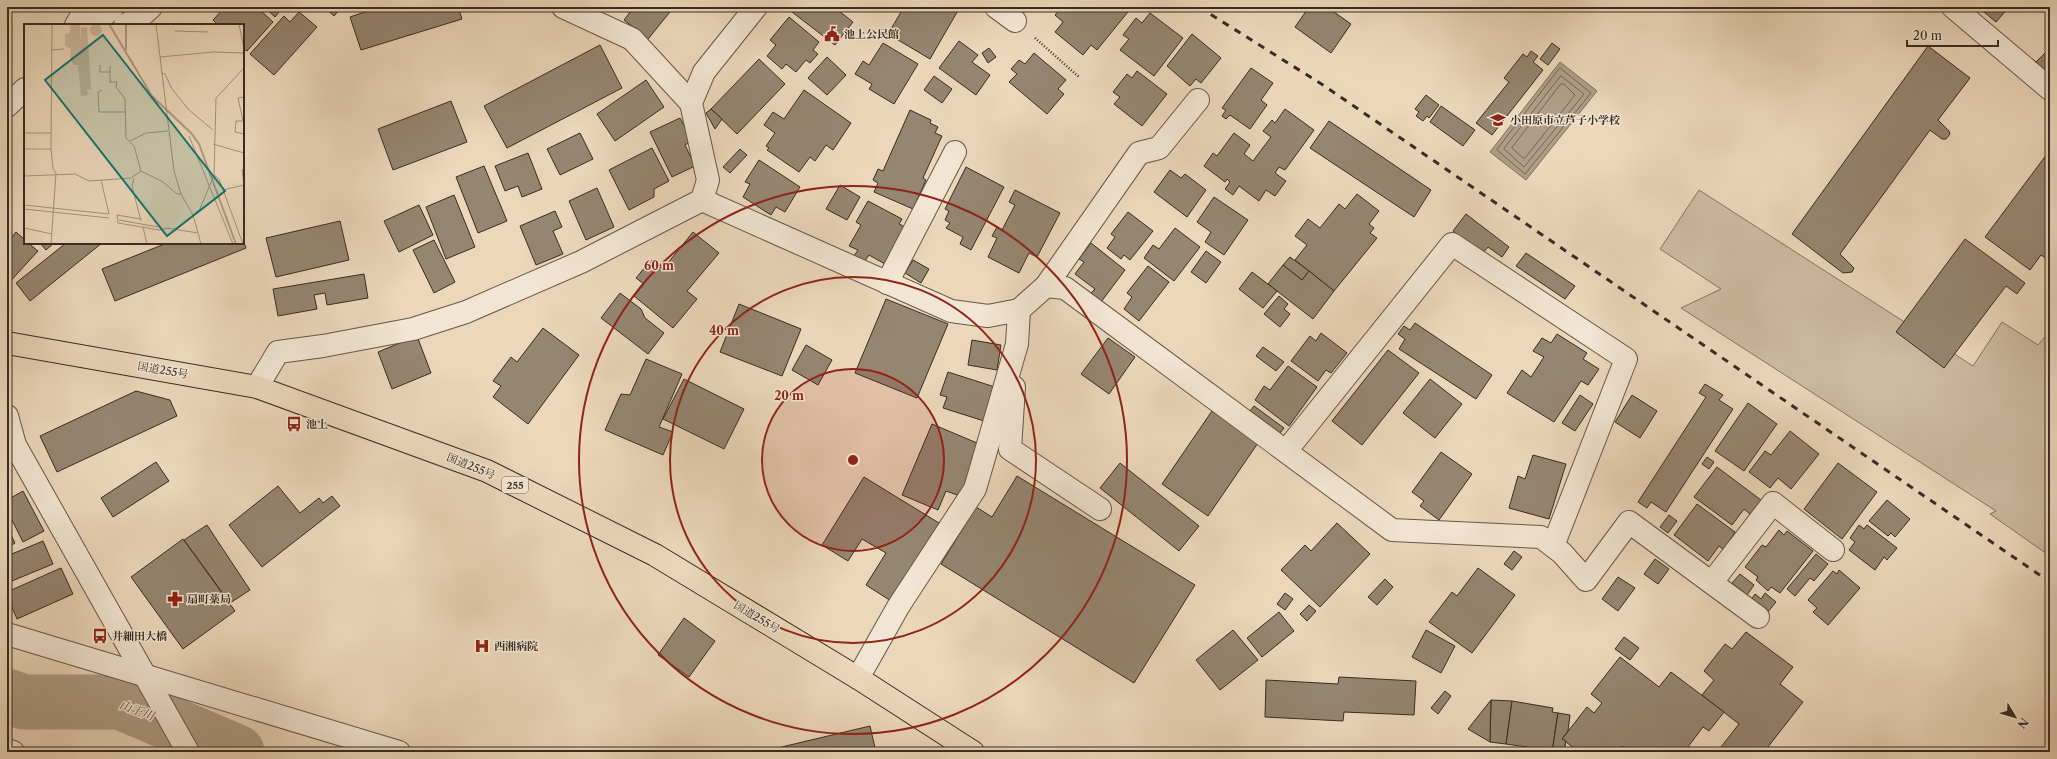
<svg xmlns="http://www.w3.org/2000/svg" width="2057" height="759" font-family="'Libre Caslon Text','Noto Serif JP',serif">
	<style>
		.green { fill: #cdbaa1; stroke: #827361 }
		.water { fill: #af9d87; stroke: #7f705e }
		.lines { fill: none; stroke-linecap: round; stroke-linejoin: round }
		.shore { stroke: #746454; stroke-width: 1 }
		.river { stroke: #af9d87; stroke-width: 55 }
		.building { fill: #968571; stroke: #382c21 }
		.minor-casing { stroke: #655748; stroke-width: 24 }
		.highway-casing { stroke: #382c21; stroke-width: 24 }
		.path { stroke: #382c21; stroke-width: 2.5; stroke-dasharray: 1 2; stroke-linecap: butt }
		.minor { stroke: #f3e5d3; stroke-width: 22 }
		.highway { stroke: #ecd7bb; stroke-width: 22 }
		.rail { stroke: #382c21; stroke-width: 3; stroke-dasharray: 7 7; stroke-linecap: butt }
		.ring { fill: none; stroke: #8f2418; stroke-width: 2 }
		.labels { text-anchor: middle; dominant-baseline: central; stroke-width: 3; stroke-linejoin: round; paint-order: stroke }
		.shield { fill: #f3e5d3; stroke: #706456; stroke-width: 1 }
		.shield-label { font-size: 10px; font-weight: bold; fill: #382c21 }
		.poi-label { font-size: 11px; font-weight: bold; fill: #382c21; stroke: #f3e5d3; text-anchor: start }
		.street-label { font-size: 11px; fill: #382c21; stroke: #f3e5d3 }
		.water-label { font-size: 12px; font-style: italic; fill: #56483a; stroke: #f3e5d3 }
		.inset-river { fill: none; stroke: #af9d87; stroke-width: 2 }
		.inset-road { fill: none; stroke: #a4937d; stroke-width: 1 }
		.view { fill: #0f766e; fill-opacity: 0.15; stroke: #0f766e; stroke-width: 2 }
		.inset-edge { fill: none; stroke: #382c21; stroke-width: 2 }
		.centre { fill: #8f2418; stroke: #f3e5d3; stroke-width: 2 }
		.ring-label { font-size: 12px; text-anchor: middle; font-weight: bold; fill: #8f2418; stroke: #f3e5d3; stroke-width: 3; stroke-linejoin: round; paint-order: stroke }
	</style>
	<rect width="100%" height="100%" fill="#ecd7bb"/>
	<filter id="stains"><feTurbulence type="fractalNoise" baseFrequency=".005" numOctaves="4"/><feColorMatrix values="0 0 0 0 .2 0 0 0 0 .09 0 0 0 0 .02 0 0 0 .5 -.17"/></filter>
	<radialGradient id="worn" r=".72"><stop offset=".6" stop-color="#630" stop-opacity="0"/><stop offset="1" stop-color="#630" stop-opacity=".3"/></radialGradient>
	<!-- green -->
	<path class="green" d="M1699,190l274,176 29,-44 36,23 12,-14v225l-60,-42 6,-3 -315,-203 40,-19 -61,-40z"/>
	<!-- water -->
	<path class="water" d="M1560,62l37,29 -71,89 -36,-28z"/>
	<g class="lines">
		<!-- shore -->
		<g class="shore">
			<path d="M1560,68l31,25 -66,81 -28,-24z"/>
			<path d="M1561,76l23,18 -60,73 -20,-18z"/>
			<path d="M1561,84h3l11,11 -50,63h-2l-11,-10z"/>
		</g>
		<!-- river -->
		<path class="river" d="M7,696l17,6h96l117,50"/>
	</g>
	<!-- building -->
	<g class="building">
		<path d="M225,7h32l16,15 -26,29 -4,-3v-23h-25l-5,-5z"/>
		<path d="M264,7h19l-8,10z"/>
		<path d="M324,7h18l-8,9z"/>
		<path d="M367,7h91l4,12 -101,31 -11,-33 18,-6z"/>
		<path d="M634,7h40l-26,32 -24,-19z"/>
		<path d="M790,7h44l19,15 -18,23 -47,-36z"/>
		<path d="M904,7h56l-30,52 -42,-25z"/>
		<path d="M1062,7h8l2,2 2,-2h58l-35,43 -6,-5 -8,10 -28,-23 8,-10 -8,-7z"/>
		<path d="M1309,7h18l24,17 -20,29 -36,-26z"/>
		<path d="M1978,7h31l-13,15z"/>
		<path d="M299,12l18,15 -43,48 -24,-21 34,-38 6,6z"/>
		<path d="M1150,13l33,25 -29,38 -34,-26 9,-11 -6,-4 13,-17 6,5z"/>
		<path d="M789,17l30,25 -6,8 5,4 -8,9 -4,-3 -10,12 -10,-8 -4,5 -15,-13 9,-11 -6,-5z"/>
		<path d="M1192,34l29,24 -20,25 -5,-4 -6,7 -23,-20z"/>
		<path d="M959,41l19,14 -6,7 18,13 -14,20 -37,-27z"/>
		<path d="M883,43l35,21 -24,40 -25,-15 3,-5 -17,-10 8,-13 6,4z"/>
		<path d="M1552,43l8,6 -12,16 -8,-6z"/>
		<path d="M600,45l22,43 -115,60 -23,-42z"/>
		<path d="M1928,46l42,32 -32,42 11,11 1,3 -4,5h-4l-12,-9 -90,124 14,14 -2,4 -9,1 -51,-39z"/>
		<path d="M989,48l7,9 -8,6 -6,-10z"/>
		<path d="M2050,48v30l-15,-15z"/>
		<path d="M1531,51l7,5 -5,6 10,8 -51,65 -16,-12 33,-41 -5,-4 19,-24 4,3z"/>
		<path d="M1034,53l32,27 -8,9 6,5 -17,20 -38,-32 8,-8 -6,-5 8,-9 6,4z"/>
		<path d="M827,57l19,18 -19,20 -19,-17z"/>
		<path d="M759,59l26,25 -48,50 -26,-25z"/>
		<path d="M1251,68l22,15 -12,17 6,5 -17,24 -20,-14 -4,4 -4,-3 4,-6 -4,-2z"/>
		<path d="M1137,71l30,23 -25,32 -28,-22 6,-7 -7,-5 14,-18 5,4z"/>
		<path d="M934,76l18,13 -10,14 -18,-13z"/>
		<path d="M646,80l18,27 -49,34 -18,-27z"/>
		<path d="M804,90l47,33 -18,27 -7,-5 -11,16 -5,-4 -11,15 -32,-22 2,-2 -3,-2 9,-13 -11,-8 9,-13 11,7z"/>
		<path d="M1426,95l13,10 -10,13 -2,-2 -4,5 -7,-5 3,-4 -4,-3z"/>
		<path d="M451,101l16,41 -74,28 -15,-41z"/>
		<path d="M1441,106l34,24 -12,16 -33,-24z"/>
		<path d="M711,109l11,10 -7,10 -9,-16z"/>
		<path d="M1285,109l29,21 -29,40 -6,-3 -4,6 11,8 -11,15 -9,-6 -7,11 -20,-15 -6,9 -8,-6 5,-7 -3,-3 -2,3 -21,-16 9,-13 4,3 17,-23 16,12 -6,9 9,7 18,-24 -8,-6 9,-11 3,3z"/>
		<path d="M910,110l21,10 -1,3 8,4 -3,6 7,3 -19,42 3,2 -13,29 -39,-17 4,-9 -5,-3 5,-11 5,2z"/>
		<path d="M680,118l12,23 -7,4 10,21 -23,11 -22,-45z"/>
		<path d="M1329,121l102,69 -17,27 -104,-69z"/>
		<path d="M580,133l13,26 -33,16 -13,-26z"/>
		<path d="M652,148l17,33 -15,8v8l-25,13 -20,-40z"/>
		<path d="M740,149l7,6 -17,18 -7,-6z"/>
		<path d="M2050,150v111l-9,-6 -11,15 -45,-33z"/>
		<path d="M528,153l14,36 -20,8 -4,-11 -13,5 -10,-25z"/>
		<path d="M759,160l41,27 -15,25 -9,-5 -5,8 -28,-18 7,-13 -5,-2z"/>
		<path d="M484,166l23,55 -29,12 -22,-56z"/>
		<path d="M966,167l38,20 -33,63 -11,-6 3,-7 -17,-9 4,-5 -5,-3 4,-9 -4,-2z"/>
		<path d="M1170,170l11,8 4,-4 21,16 -19,27 -33,-25z"/>
		<path d="M840,185l20,12 -13,23 -21,-11z"/>
		<path d="M597,188l17,39 -28,13 -17,-39z"/>
		<path d="M1015,190l45,23 -23,44 -8,-4 -10,20 -31,-16 9,-19 -5,-2 5,-9 5,3 13,-25 -6,-3z"/>
		<path d="M1357,194l22,17 -10,13 5,4 -4,5 7,5 -43,53 -39,-31 12,-15 -12,-9 13,-17 12,9 19,-24 6,5z"/>
		<path d="M454,195l21,52 -29,12 -20,-52z"/>
		<path d="M1214,197l34,23 -24,35 -19,-13 6,-10 -14,-10z"/>
		<path d="M868,201l34,18 -3,5 6,3 -20,37 -16,-9 -5,7 -10,-6 4,-6 -9,-4 12,-21 -5,-3z"/>
		<path d="M419,205l14,30 -34,17 -15,-31z"/>
		<path d="M555,211l7,16 -9,4 10,23 -27,11 -16,-39z"/>
		<path d="M1128,212l25,19 -23,29 -6,-5 -3,4 -14,-11 8,-11 -4,-3z"/>
		<path d="M1466,214l43,33 -7,10 -14,-10 -5,6 -30,-22z"/>
		<path d="M340,221l9,39 -73,17 -10,-39z"/>
		<path d="M1175,228l25,19 -26,34 -30,-23 9,-13 6,4z"/>
		<path d="M16,232l9,8v3h3l10,8 -31,34v-42z"/>
		<path d="M693,232l26,21 -32,38 10,8 -24,29 -39,-32 10,-12 -8,-6 15,-18 12,9z"/>
		<path d="M1965,239l60,44 -8,11 -11,-8 -62,82 -48,-36z"/>
		<path d="M243,240l3,8 -131,53 -13,-32 65,-26h76z"/>
		<path d="M434,240l21,42 -21,11 -21,-43z"/>
		<path d="M40,243h14l-8,7z"/>
		<path d="M66,243h36l-72,58 -14,-18z"/>
		<path d="M1091,243l34,27 -24,32 -11,-8 5,-5 -20,-15 9,-12 -5,-3z"/>
		<path d="M1206,251l15,11 -15,21 -15,-11z"/>
		<path d="M1526,253l49,33 -10,13 -49,-33z"/>
		<path d="M1290,257l19,14 -7,9 -19,-15z"/>
		<path d="M913,260l16,9 -8,14 -16,-10z"/>
		<path d="M1283,265l19,15 7,-9 25,20 -21,28 -45,-35z"/>
		<path d="M1148,266l21,16 -30,39 -15,-12 8,-12 -5,-4z"/>
		<path d="M1252,272l25,19 -14,17 -24,-19z"/>
		<path d="M364,274l4,24 -41,7 -2,-12 -11,2 3,14 -39,7 -5,-27z"/>
		<path d="M620,293l21,16 4,9 19,15 -16,21 -47,-36z"/>
		<path d="M1279,296l9,8 -4,5 6,5 -10,13 -16,-13z"/>
		<path d="M886,299l62,25 -31,74 -62,-25z"/>
		<path d="M739,304l62,25 -19,47 -62,-24z"/>
		<path d="M1415,323l77,52 -16,24 -77,-50 6,-10 -7,-5 6,-8 6,4z"/>
		<path d="M543,328l36,27 -51,69 -35,-27 8,-11 -8,-5 18,-24 6,5z"/>
		<path d="M1321,333l26,20 -16,20 -5,-3 -8,11 -27,-20 19,-25 6,5z"/>
		<path d="M1557,334l30,19 -4,6 16,10 -11,16 -7,-4 -27,41 -47,-29 15,-23 9,7 13,-20 -11,-6 9,-13 9,5z"/>
		<path d="M417,336l14,37 -39,16 -14,-37z"/>
		<path d="M1108,338l27,19 -26,37 -28,-20z"/>
		<path d="M972,340l29,5 -4,25 -29,-5z"/>
		<path d="M806,345l26,15 -14,25 -26,-15z"/>
		<path d="M1263,347l21,15 -8,9 -20,-15z"/>
		<path d="M1388,350l31,23 -57,72 -30,-24z"/>
		<path d="M646,359l36,15 -23,53 14,5 -10,23 -58,-25 16,-36 9,1z"/>
		<path d="M1288,366l29,21 -28,39 -34,-26 9,-14 6,4z"/>
		<path d="M948,372l47,15 -11,34 -41,-13 4,-11 -7,-2z"/>
		<path d="M684,379l60,30 -20,40 -61,-30z"/>
		<path d="M1430,379l32,25 -27,34 -32,-25z"/>
		<path d="M1705,384l18,11 -4,5 14,9 -67,103 -15,-10 -4,6 -9,-6 68,-105 -7,-4z"/>
		<path d="M136,391l34,9 7,16 -120,56 -17,-36z"/>
		<path d="M1580,395l13,9 -18,27 -13,-8z"/>
		<path d="M1632,395l25,16 -17,27 -25,-16z"/>
		<path d="M1748,403l29,21 -33,47 -29,-20z"/>
		<path d="M1254,406l30,22 -4,5 -30,-22z"/>
		<path d="M1212,411l46,32 -50,73 -46,-32z"/>
		<path d="M932,424l45,19 3,6 -20,47 -14,-5 -8,19 -36,-15z"/>
		<path d="M1790,431l29,23 -28,35 -13,-11 -8,10 -21,-16 16,-21 6,4z"/>
		<path d="M1441,452l31,22 -33,46 -19,-14 4,-5 -12,-9z"/>
		<path d="M1533,455l33,9 -17,55 -40,-11 9,-32 7,3z"/>
		<path d="M1707,457l7,5 -5,7 -7,-5z"/>
		<path d="M156,462l13,19 -56,36 -12,-19z"/>
		<path d="M1120,463l79,63 -20,25 -79,-63z"/>
		<path d="M1838,463l39,29 -35,47 -38,-30z"/>
		<path d="M1717,467l44,33 -11,14 -6,-5 -12,16 -38,-28z"/>
		<path d="M1017,476l178,109 -61,98 -193,-119 35,-57 16,10z"/>
		<path d="M864,477l75,46 -48,78 -25,-16 20,-32 -24,-14 -14,22 -26,-16z"/>
		<path d="M278,486l22,27 19,-15 4,5 9,-7 8,10 -78,61 -33,-42z"/>
		<path d="M23,491l21,40 -21,11 -16,-32v-10z"/>
		<path d="M1887,500l23,19 -15,18 -4,-4 -3,3 -19,-15z"/>
		<path d="M1697,504l38,28 -11,18 -5,-4 -11,15 -34,-26z"/>
		<path d="M1669,515l8,6 -9,12 -8,-6z"/>
		<path d="M1337,523l33,31 -50,53 -39,-37 24,-25 6,6z"/>
		<path d="M207,525l43,65 -20,13 -46,-63z"/>
		<path d="M1859,525l5,4 3,-4 30,23 -10,12 -3,-3 -9,13 -26,-20 6,-8 -5,-4z"/>
		<path d="M7,527l8,16 -8,5z"/>
		<path d="M1779,530l5,5 3,-4 26,20 -33,42 -9,-6 -3,4 -12,-11 2,-3 -13,-10 17,-22 4,2z"/>
		<path d="M183,539l52,72 -52,38 -52,-72z"/>
		<path d="M43,541l10,23 -46,19v-27z"/>
		<path d="M1514,551l8,6 -10,13 -8,-6z"/>
		<path d="M1816,554l12,10 -14,17 -4,-3 -15,18 -8,-7z"/>
		<path d="M1655,559l14,10 -11,15 -14,-10z"/>
		<path d="M61,568l12,26 -56,25 -10,-23v-4z"/>
		<path d="M1478,568l37,27 -43,58 -43,-31 23,-30 5,4z"/>
		<path d="M1839,570l21,18 -32,37 -15,-13 4,-4 -9,-8 25,-29 4,3z"/>
		<path d="M1740,574l14,11 -7,10 -15,-12z"/>
		<path d="M1618,577l17,11 -17,23 -16,-12z"/>
		<path d="M1385,579l8,8 -16,18 -9,-8z"/>
		<path d="M1285,593l8,6 -8,11 -8,-6z"/>
		<path d="M1765,593l11,9 -9,11 -16,-13 4,-6 6,5z"/>
		<path d="M1309,605l7,6 -9,10 -7,-7z"/>
		<path d="M1279,612l15,19 -32,26 -15,-19z"/>
		<path d="M684,618l31,23 -26,36 -31,-22z"/>
		<path d="M1233,630l25,30 -38,30 -24,-30z"/>
		<path d="M1426,630l29,16 -14,27 -29,-16z"/>
		<path d="M1746,632l47,35 -13,17 23,18 -39,50h-47l22,-28 -37,-29 12,-15 -10,-9 21,-27 7,5z"/>
		<path d="M1624,637l15,11 -9,12 -15,-11z"/>
		<path d="M1620,657l39,30 12,-15 53,40 -15,19 -6,-4 -19,25h-55l-7,-6 -5,6h-20l-4,-3 -2,3h-12l-17,-13 25,-32 7,6 8,-10 -11,-9z"/>
		<path d="M1339,677l77,4 -2,34 -70,-3 -1,9 -78,-4 1,-37 72,4z"/>
		<path d="M1445,691l6,5 -13,18 -7,-6z"/>
		<path d="M1491,700l21,1 -6,43 -16,-2z"/>
		<path d="M1491,700l-1,42 -22,-13z"/>
		<path d="M1512,701l41,7 -1,4 6,1 -6,39 -19,-1 1,-3 -28,-4z"/>
		<path d="M1558,713l12,2 -2,16 -6,8 4,2 -2,11h-12z"/>
		<path d="M870,726l6,26h-107v-2z"/>
	</g>
	<g class="lines">
		<!-- minor casing -->
		<g class="minor-casing">
			<g id="minor">
				<path d="M563,7l69,32 59,64"/>
				<path d="M996,7l19,14"/>
				<path d="M1953,7l97,82"/>
				<path d="M76,25l11,-18"/>
				<path d="M94,25l19,-18"/>
				<path d="M125,25l15,-8 11,-10"/>
				<path d="M7,106l18,-17"/>
				<path d="M702,200l249,111 37,5 31,-6 27,-24 19,2 327,242 149,7 21,16 24,27 43,-58 129,95"/>
				<path d="M887,283l68,-131"/>
				<path d="M1046,286l93,-133 20,-5 39,-48"/>
				<path d="M257,387l21,-35 45,-6 90,-17 53,-17 115,-50 121,-62 6,-20 -17,-77 13,-31 52,-65"/>
				<path d="M1014,387l-4,62 90,60"/>
				<path d="M7,416l8,29 173,307"/>
				<path d="M1286,451l166,-207 174,115 -73,187"/>
				<path d="M1712,582l61,-79 60,47"/>
				<path d="M7,634l392,118"/>
				<path d="M858,678l40,-71 77,-118 42,-145 2,-34"/>
				<path d="M7,750l6,2"/>
			</g>
		</g>
		<!-- highway casing -->
		<g class="highway-casing">
			<path id="highway" d="M7,343l250,44 230,84 168,84 203,123 115,74"/>
		</g>
		<!-- path -->
		<path class="path" d="M1035,38l44,39"/>
		<!-- minor -->
		<use href="#minor" class="minor"/>
		<!-- highway -->
		<use href="#highway" class="highway"/>
		<!-- rail -->
		<path class="rail" d="M1199,7l124,78 727,497"/>
	</g>
	<!-- distance rings -->
	<circle cx="853" cy="460" r="91" fill="#8f2418" fill-opacity=".12"/>
	<g class="ring">
		<circle cx="853" cy="460" r="91"/>
		<circle cx="853" cy="460" r="183"/>
		<circle cx="853" cy="460" r="274"/>
	</g>
	<!-- icons -->
	<defs>
		<g id="civic-bare" transform="scale(1.2)"><path d="M-.6-6.5H3V-4.5H.6V-3L4-1V1h2V6H-6V1h2V-1L-.6-3ZM-1.2 2.5V6h2.4V2.5Z" fill="#8f2418" stroke="#f3e5d3" stroke-width="2.5" paint-order="stroke"/></g>
		<g id="school-bare" transform="scale(1.2)"><path d="M0-5L7-2L0 1L-7-2ZM-4 1L0 2.5L4 1V4Q0 6-4 4Z" fill="#8f2418" stroke="#f3e5d3" stroke-width="2.5" paint-order="stroke"/></g>
		<g id="bus-bare" transform="scale(1.2)"><path d="M-5-6H5V4H4V6H2V4H-2V6H-4V4H-5ZM-3.5-4V0h7V-4ZM-3.5 1.2v1.5H-2V1.2ZM2 1.2v1.5H3.5V1.2Z" fill="#8f2418" stroke="#f3e5d3" stroke-width="2.5" paint-order="stroke"/></g>
		<g id="pharmacy-bare" transform="scale(1.2)"><path d="M-2-6h4v4h4v4h-4v4h-4v-4h-4v-4h4Z" fill="#8f2418" stroke="#f3e5d3" stroke-width="2.5" paint-order="stroke"/></g>
		<g id="hospital-bare" transform="scale(1.2)"><path d="M-5-5h3v3.5h4V-5h3V5h-3V1.5h-4V5h-3Z" fill="#8f2418" stroke="#f3e5d3" stroke-width="2.5" paint-order="stroke"/></g>
	</defs>
	<g fill-rule="evenodd">
		<use href="#civic-bare" x="832" y="34"/>
		<use href="#school-bare" x="1498" y="120"/>
		<use href="#bus-bare" x="294" y="424"/>
		<use href="#pharmacy-bare" x="175" y="599"/>
		<use href="#bus-bare" x="100" y="636"/>
		<use href="#hospital-bare" x="482" y="646"/>
	</g>
	<g class="labels">
		<!-- shield labels -->
		<rect class="shield" x="502" y="477" width="26" height="16" rx="3"/>
		<g class="shield-label">
			<text x="515" y="485">255</text>
		</g>
		<!-- poi labels -->
		<g class="poi-label">
			<text x="844" y="34">池上公民館</text>
			<text x="1510" y="120">小田原市立芦子小学校</text>
			<text x="306" y="424">池上</text>
			<text x="187" y="599">扇町薬局</text>
			<text x="112" y="636">井細田大橋</text>
			<text x="494" y="646">西湘病院</text>
		</g>
		<!-- street labels -->
		<g class="street-label">
			<text transform="translate(163 370) rotate(10)">国道255号</text>
			<text transform="translate(471 466) rotate(22)">国道255号</text>
			<text transform="translate(757 617) rotate(31)">国道255号</text>
		</g>
		<!-- water labels -->
		<g class="water-label">
			<text transform="translate(137 710) rotate(20)">山王川</text>
		</g>
	</g>
	<!-- overview -->
	<g transform="translate(24 24)">
		<rect width="220" height="220" fill="#ecd7bb"/>
		<path d="M56,0l1,20v-16l6,-1 4,63 -4,-1 1,6 -7,1 -3,-31h-5l-1,-4h-2l1,-12 -6,-3v-12l5,-1v-8zM66 6a6 6 0 1 1 12 0a6 6 0 1 1-12 0Z" fill="#cdbaa1"/>
		<path class="inset-river" d="M85,0l43,72 39,37 8,11 37,100M102,26v-26"/>
		<path class="inset-road" d="M132,0l18,147 7,23 12,21 8,29M215,0l5,25M151,7l33,1M27,26l13,-1M136,33l53,-5 31,1M76,41v7h10M86,42v16h7l-1,5 9,12 1,39 8,8 7,25M137,49l4,1 7,15 17,21 24,20M78,66l-4,2 1,20h26M219,97l-5,-23 6,-1M220,97h-8l-1,11 9,2M0,109h27M165,112l44,108M106,117l16,-8 22,-2M189,120l31,9M0,125h27M218,145l2,16M190,151l5,4 24,65M0,152l51,-2 14,7 42,-3 10,-7 22,11 14,12h4M110,154l-2,8 9,35M199,166l21,-5M0,181l85,9 -8,-34M0,185l85,9M169,191l7,-6 14,-34 2,-77 28,-30M117,195l-24,-4 1,8 41,7 10,-2M95,196l39,7M119,203l4,17M0,204l28,6M143,204l31,5M27,220l5,-71 -3,-4 -2,-20 1,-125"/>
		<path class="view" d="M79,11l122,156 -58,45 -122,-156z"/>
		<rect width="220" height="220" class="inset-edge"/>
	</g>
	<circle cx="853" cy="460" r="6" class="centre"/>
	<g class="ring-label">
		<text x="659" y="270">60 m</text>
		<text x="724" y="335">40 m</text>
		<text x="789" y="400">20 m</text>
	</g>
	<!-- margin -->
	<rect width="2057" height="759" fill="none" stroke="#ecd7bb" stroke-width="24"/>
	<rect x="8" y="8" width="2041" height="743" fill="none" stroke="#382c21" stroke-width="2"/>
	<rect x="12" y="12" width="2033" height="735" fill="none" stroke="#382c21"/>
	<!-- north arrow -->
	<g transform="translate(2015 717) rotate(128)" stroke="#f3e5d3" stroke-width="3" paint-order="stroke">
	<path d="M0-3L7 15L0 10L-7 15Z" fill="#382c21"/>
	<text y="-6" font-size="11" font-weight="bold" text-anchor="middle" fill="#382c21">N</text>
	</g>
	<!-- scale -->
	<path d="M1907 40v6h91v-6" fill="none" stroke="#382c21" stroke-width="2"/>
	<text x="1913" y="40" font-size="12" fill="#382c21" stroke="#f3e5d3" stroke-width="3" paint-order="stroke">20 m</text>
	<rect width="100%" height="100%" filter="url(#stains)"/>
	<rect width="100%" height="100%" fill="url(#worn)"/>
</svg>
